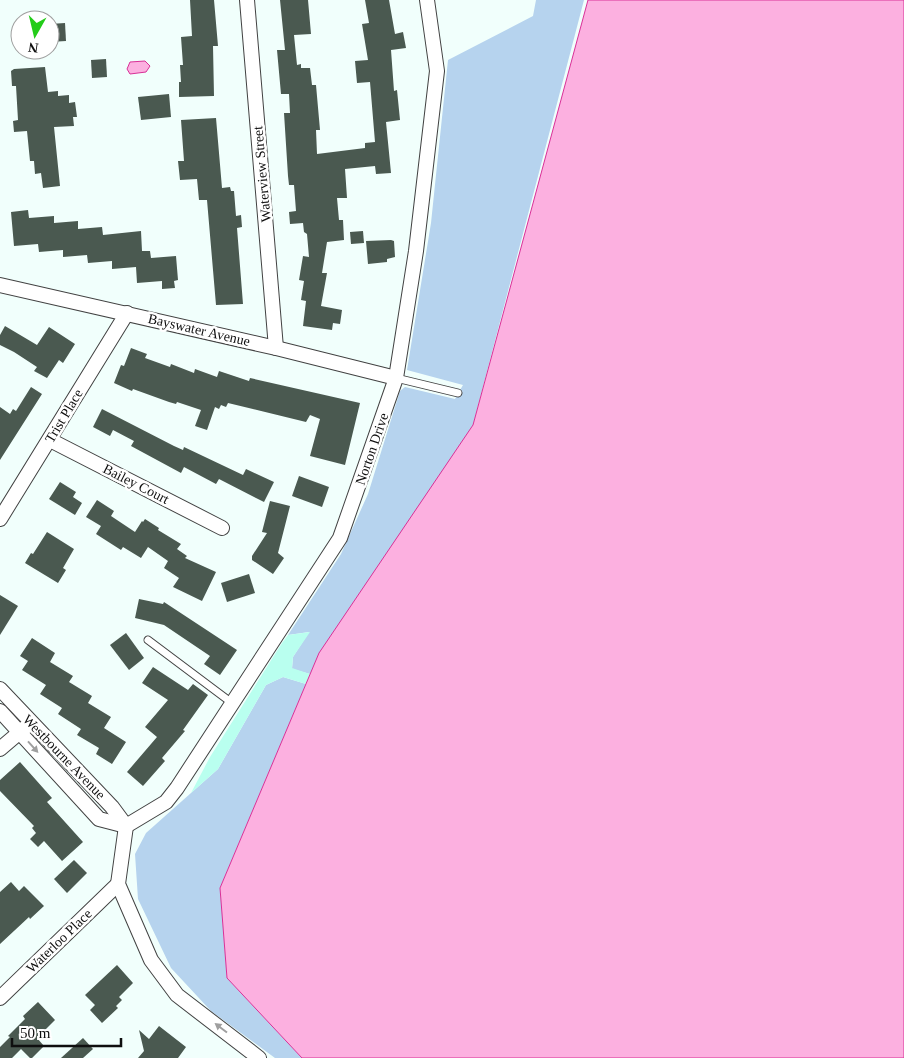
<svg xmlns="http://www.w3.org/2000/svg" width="904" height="1058" font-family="Georgia,serif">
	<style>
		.green { fill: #b6d3ee }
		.sand { fill: #b9ffef }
		.water { fill: #fcb0e0; stroke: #d93097 }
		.building { fill: #4a5950 }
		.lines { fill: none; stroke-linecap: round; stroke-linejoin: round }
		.lane-casing { stroke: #424242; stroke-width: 9 }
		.street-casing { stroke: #424242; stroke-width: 16 }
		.lane { stroke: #fff; stroke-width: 7 }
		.street { stroke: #fff; stroke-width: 14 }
		.oneway { fill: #9f9f9f }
		.labels { text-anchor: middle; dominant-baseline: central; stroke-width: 5; stroke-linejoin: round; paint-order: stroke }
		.street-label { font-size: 14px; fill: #0f0f0f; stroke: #fff }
	</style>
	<rect width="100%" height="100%" fill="#f1fffc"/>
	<!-- green -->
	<g class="green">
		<path d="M536,0h48l-111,425 -163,249 -18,-5 1,-12 16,-25 -21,3 53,-81 27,-60 32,-103 5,-4 50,12 8,-14 -56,-15 24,-147 17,-163 85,-44z"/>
		<path d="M283,677l23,7 -86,204 7,90 75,80h-27l-64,-47 -40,-43 -33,-69 -3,-45 11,-21 72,-64 48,-84z"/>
	</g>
	<!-- sand -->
	<path class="sand" d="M310,632l-17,25 -1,11 18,6 -4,10 -23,-7 -17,8 -48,84 -27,24 19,-36 72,-114 6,-8z"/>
	<!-- water -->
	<g class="water">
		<path d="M588,0h316v1058h-602l-75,-80 -7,-90 99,-235 154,-228z"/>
		<path d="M145,61l5,5 -4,6 -16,2 -3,-5 3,-7z"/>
	</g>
	<!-- building -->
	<g class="building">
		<path d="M190,0h24l4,46h-5l1,50 -35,1v-15h2l-1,-17h3l-2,-28 11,-1z"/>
		<path d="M280,0h28l3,34 -17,1 3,30 4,-1v4h9l2,17h4l4,45h-4l1,24 48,-6v-5l10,-1 -5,-60 -13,1 -2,-22 13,-1 -6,-36 7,-1 -4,-23h24l6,34 8,-2 3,16 -15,2 3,41 3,-1 3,30 -14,2 5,51 -15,1 -1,-8 -30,3 2,29h-10l2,22h4l1,20 -17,2 -5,31h5l-6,33 21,4 -2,14 -7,-1 -1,7 -29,-4 3,-25 -5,-1 3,-19 -5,-1 4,-24 6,1 -2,-23 -3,-2 -1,-9 -13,1 -1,-12 7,-1 -2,-26h-5l-1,-9 -4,-63h6l-1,-19h-8l-4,-44h8z"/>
		<path d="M65,23l1,18 -16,1v-18z"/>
		<path d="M106,59l1,18 -15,1 -1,-18z"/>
		<path d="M45,67l3,25 10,-1v5l11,-1v8l6,-1 2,15h-4l1,9 -20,1 6,59 -17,2 -2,-15 -6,1 -1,-13h-4l-3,-30 -13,1 -1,-11 5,-1 -2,-34h-4l-1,-15 3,-2z"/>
		<path d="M169,94l2,23 -30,3 -3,-23z"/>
		<path d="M216,118l6,70 8,-1 1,4h3l2,25 5,-1 1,12 -5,1 6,76 -27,1 -9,-105h-8l-2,-21 -17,1 -2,-19h6l-3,-41z"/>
		<path d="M28,210l1,8 25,-2v7l24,-2v8l24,-2 1,8 38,-4 1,20h8l1,7 25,-2 2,24 -4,1 1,7 -13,1v-8l-25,2 -1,-16 -24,2v-8l-24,2 -1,-8 -24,2v-7l-24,2 -1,-8 -24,2 -3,-34z"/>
		<path d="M363,231l1,12 -13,1 -1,-12z"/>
		<path d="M391,240l3,1 1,16 -8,2v3l-19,2 -2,-23z"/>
		<path d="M5,326l32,19 12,-18 26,17 -12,19 -4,-3 -12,18 -13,-7 3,-4 -23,-15 -14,-7v-10z"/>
		<path d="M131,348l16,6 -2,4 25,9 1,-3 23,9 1,-4 22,8 2,-6 30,10 1,-3 110,25 -15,62 -35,-9 10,-37 -10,-4 -4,7 -78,-19 -2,4 -5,-2 -2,4 -4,-2 -8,23 -12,-4 6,-16 -24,-8 -1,2 -7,-2 -36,-13 -1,2 -18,-8 7,-18 3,1z"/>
		<path d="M31,387l11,7 -42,66v-53l10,7 3,-5 3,2z"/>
		<path d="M102,409l72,37 9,4 1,-3 59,28 3,-6 28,13 -10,20 -45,-23 -3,5 -32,-17 -3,6 -50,-27 3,-5 -21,-11 -3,6 -17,-9z"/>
		<path d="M299,476l30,11 -7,20 -30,-11z"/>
		<path d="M60,482l16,10 -3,5 9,6 -7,12 -26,-16z"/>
		<path d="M97,500l17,11 -3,5 24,16 7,-11 1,1 2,-3 14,9 -1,2 23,14 -4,5 10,7 -2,2 31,14 -14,29 -29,-14 6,-9 -15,-10 4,-7 -20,-14 -7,11 -18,-11 -2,3 -25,-16 5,-8 -15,-9z"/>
		<path d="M270,501l20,5 -12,47 6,5 -11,16 -21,-14v-4l15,-23 -5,-1z"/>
		<path d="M47,532l27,17 -11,19 3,2 -8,13 -33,-20 6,-10 2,1z"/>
		<path d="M249,574l6,19 -28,9 -6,-19z"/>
		<path d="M0,595l18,11 -18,29z"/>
		<path d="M139,599l24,5 1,-2 73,48 -17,25 -16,-11 6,-8 -46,-31 -29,-7z"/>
		<path d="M126,633l18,25 -15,12 -19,-25z"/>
		<path d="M32,638l23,15 -5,9 23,14 -4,6 23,14 -4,7 23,14 -7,11 22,14 -14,22 -16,-10 3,-6 -22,-13 4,-6 -23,-15 4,-6 -22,-14 6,-9 -24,-15 6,-9 -8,-5z"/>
		<path d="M153,667l35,23 5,-6 15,11 -25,35 2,1 -23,27 3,3 -22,25 -16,-14 30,-35 -12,-10 23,-27 -26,-17z"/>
		<path d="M20,762l32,36 -5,4 36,40 -21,19 -18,-20 -6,6 -8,-8 6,-6 -4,-5 2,-2 -34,-35v-11z"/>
		<path d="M74,860l13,13 -20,20 -13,-14z"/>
		<path d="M11,882l8,9 5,-5 20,20 -14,13 -1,-2 -29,27v-52z"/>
		<path d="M117,965l16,18 -14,14 3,3 -6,6 2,2 -16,15 -12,-13 5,-5 -10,-10z"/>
		<path d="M38,1002l17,18 -18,18 7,8 -12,12h-2l-9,-9 -9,9h-12v-11l10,-10 -2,-1 17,-17 -2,-3z"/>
		<path d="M159,1026l27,21 -8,11h-40l6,-7 -5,-21 10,9z"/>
		<path d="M83,1038l10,11 -10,9h-22z"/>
	</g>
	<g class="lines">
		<!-- lane casing -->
		<g class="lane-casing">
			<g id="lane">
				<path d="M396,378l62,15"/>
				<path d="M148,640l84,63"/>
			</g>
		</g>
		<!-- street casing -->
		<g class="street-casing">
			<g id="street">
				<path d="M247,0l29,348"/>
				<path d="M0,285l276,63 120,30"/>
				<path d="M50,440l172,88"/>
				<path d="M0,519l127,-206"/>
				<path d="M0,689l112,118 14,19 -8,58 33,76 26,35 82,63"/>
				<path d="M0,711l99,108 27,7"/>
				<path d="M0,749l27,-23"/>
				<path d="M126,826l40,-24 11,-14 163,-250 56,-160 20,-127 21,-180 -10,-71"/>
				<path d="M0,998l118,-114"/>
			</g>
		</g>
		<!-- lane -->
		<use href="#lane" class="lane"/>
		<!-- street -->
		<use href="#street" class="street"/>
	</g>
	<!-- one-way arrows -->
	<defs><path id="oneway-solid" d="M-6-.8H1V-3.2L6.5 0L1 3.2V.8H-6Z" transform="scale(1.25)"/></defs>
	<g class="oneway">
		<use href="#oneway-solid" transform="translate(33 747) rotate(48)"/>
		<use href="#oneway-solid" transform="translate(221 1028) rotate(-143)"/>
	</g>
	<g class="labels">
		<!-- street labels -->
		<g class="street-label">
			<text transform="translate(262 174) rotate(-95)">Waterview Street</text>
			<text transform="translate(199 330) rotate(13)">Bayswater Avenue</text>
			<text transform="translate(64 416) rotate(-59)">Trist Place</text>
			<text transform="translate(372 449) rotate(-71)">Norton Drive</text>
			<text transform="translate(136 484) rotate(27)">Bailey Court</text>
			<text transform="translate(64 757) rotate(46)">Westbourne Avenue</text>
			<text transform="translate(59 941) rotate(-44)">Waterloo Place</text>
		</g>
	</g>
	<!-- north arrow -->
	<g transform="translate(35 35) rotate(188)"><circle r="24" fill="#ffffff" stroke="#9f9f9f"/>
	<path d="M0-4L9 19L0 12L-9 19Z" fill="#23cc19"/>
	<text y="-8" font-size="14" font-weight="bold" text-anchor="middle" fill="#0f0f0f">N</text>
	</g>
	<!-- scale -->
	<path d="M12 1038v8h109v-8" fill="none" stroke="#0f0f0f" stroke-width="2.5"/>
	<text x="20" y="1038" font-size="15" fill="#0f0f0f" stroke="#ffffff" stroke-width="4" paint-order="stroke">50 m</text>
</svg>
